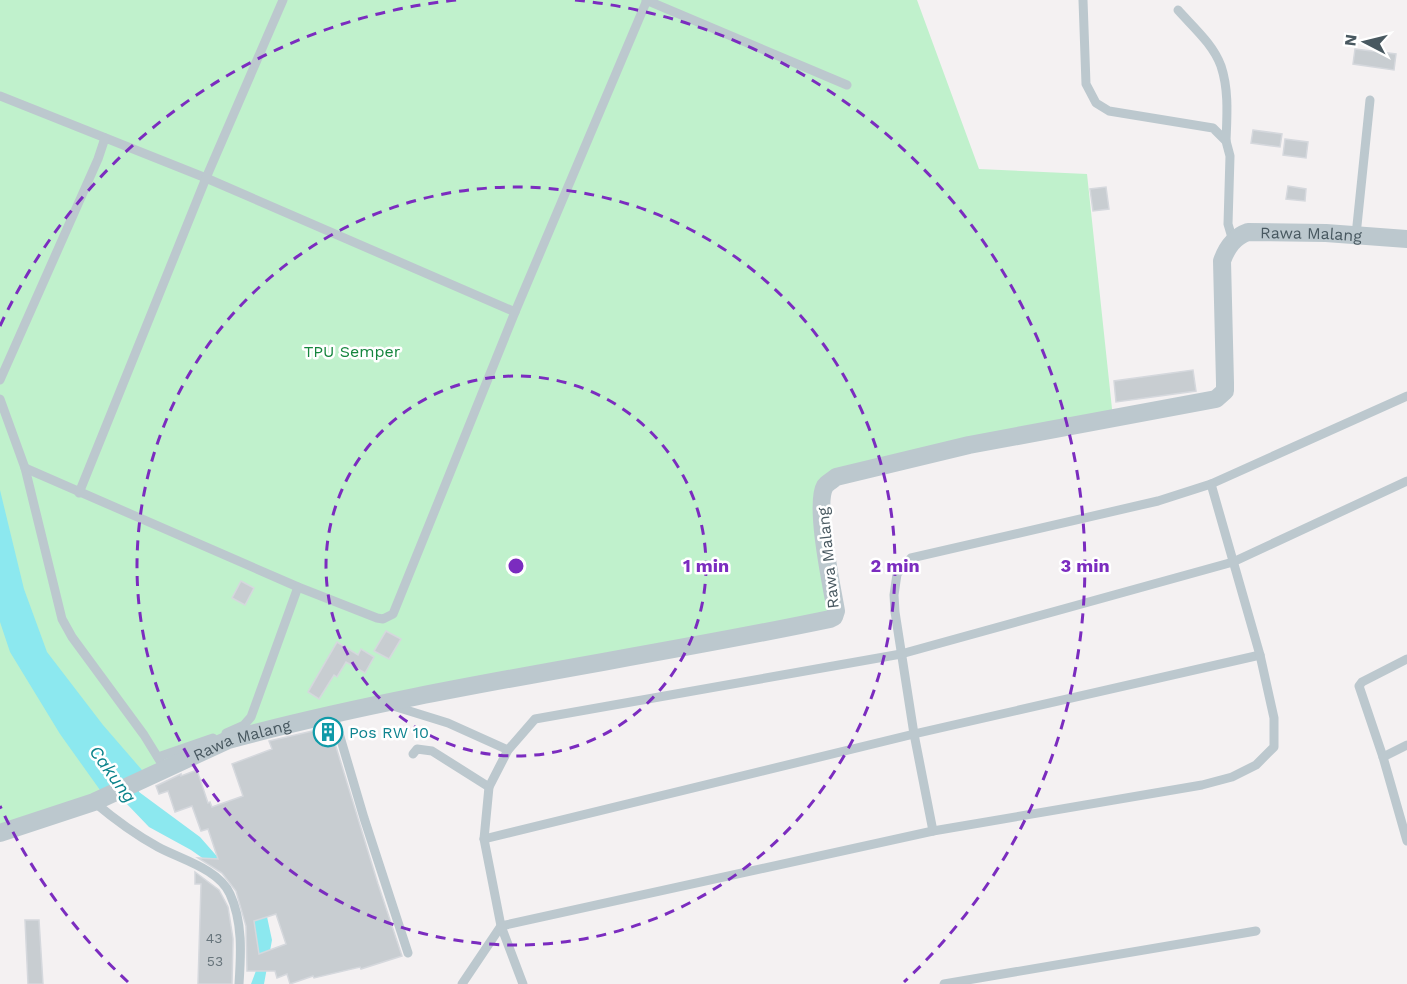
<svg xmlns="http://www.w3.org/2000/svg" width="1407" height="984" font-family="'Work Sans',sans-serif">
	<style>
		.green { fill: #c0f1cc }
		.water { fill: #8ce8ef }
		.building { fill: #c8cdd1; stroke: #d5d8dd; stroke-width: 1.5; fill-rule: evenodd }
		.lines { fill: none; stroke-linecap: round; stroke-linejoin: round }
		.lane { stroke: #bcc8ce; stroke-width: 9 }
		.street { stroke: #bcc8ce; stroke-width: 18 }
		.ring { fill: none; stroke: #7b2cbf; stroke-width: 3; stroke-dasharray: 10 8 }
		.labels { text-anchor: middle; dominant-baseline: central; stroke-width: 5; stroke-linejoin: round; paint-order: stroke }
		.number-label { font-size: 14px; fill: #68757c }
		.street-label { font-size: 16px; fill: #485860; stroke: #fff }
		.park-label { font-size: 16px; fill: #15853d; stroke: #fff }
		.culture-label { font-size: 16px; fill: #0d838f; stroke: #fff; text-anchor: start }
		.water-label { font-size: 18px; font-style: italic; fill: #0a828a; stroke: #fff }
		.centre { fill: #7b2cbf; stroke: #fff; stroke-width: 3 }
		.ring-label { font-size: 18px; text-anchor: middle; font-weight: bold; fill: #7b2cbf; stroke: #fff; stroke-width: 5; stroke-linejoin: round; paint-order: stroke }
	</style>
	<rect width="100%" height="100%" fill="#f4f1f2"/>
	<!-- green -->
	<path class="green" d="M0,0h917l62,169 108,5 26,244 -288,68 11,125 -608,129 -228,93z"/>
	<!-- water -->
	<g class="water">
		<path d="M0,490l24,99 23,63 56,73 45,52 -43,20 -45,-63 -50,-82 -10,-30z"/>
		<path d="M139,783v9l61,45 66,75 6,28 -8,44h-13l9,-24 -10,-55 -29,-34 -30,-21 -42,-23 -24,-25 -2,-10z"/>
	</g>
	<!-- building -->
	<g class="building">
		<path d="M1355,49l41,5 -2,16 -41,-6z"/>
		<path d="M1253,130l29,4 -2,13 -29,-4z"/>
		<path d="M1285,139l23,3 -2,16 -23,-3z"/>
		<path d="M1288,186l18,3 -1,12 -19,-2z"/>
		<path d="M1106,187l3,22 -16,2 -3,-22z"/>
		<path d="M1193,370l3,21 -80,11 -2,-21z"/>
		<path d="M241,581l13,7 -9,17 -13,-7z"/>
		<path d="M386,631l15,8 -12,20 -15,-8z"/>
		<path d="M337,642l21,13 3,-6 13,8 -9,16 -19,-11 -9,15 -3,-2 -15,24 -11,-7z"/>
		<path d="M330,727l48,157 24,72 -41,13 -1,-2 -46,11 -1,-2 -23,8 -3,-10 -10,4 -2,-7h-28l-1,-45 -10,-35 -14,-18 -24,-15 20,1 -10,-30 -7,2 -9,-25 -17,6 -7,-21 -9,3 -3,-8 25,-12v2l16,-6 11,33 2,-1 2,5 31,-11 -11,-32 40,-15 -3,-8zM276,914l10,30 -27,10 -5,-33z"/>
		<path d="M195,872l24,18 9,17 5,32 -1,45h-34l3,-100h-6z"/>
		<path d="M25,920h14l4,64h-15z"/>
	</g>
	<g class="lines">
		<!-- lane -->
		<g class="lane">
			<path d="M646,0l201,85"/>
			<path d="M1083,0l3,84 10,19 13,8 104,17 13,13 4,15 -2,68 5,17"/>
			<path d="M1178,10c15,17 35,34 43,56 8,24 6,50 5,75"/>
			<path d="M0,96l206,82 309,134"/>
			<path d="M1356,235l14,-135"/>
			<path d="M0,380l98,-221 7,-21"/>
			<path d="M0,399l25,69 37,151 10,18 72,98 21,34"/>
			<path d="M25,468l273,119 79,31 6,1 10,-5 122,-302 132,-312"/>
			<path d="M79,493l127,-315 77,-178"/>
			<path d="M1407,659l-45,23 -3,4 24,71 24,84"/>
			<path d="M390,705l58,18 60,27"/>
			<path d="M333,713l31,105 44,135"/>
			<path d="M226,733l18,-8 7,-8 47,-130"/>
			<path d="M413,754l4,-5 15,2 57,36"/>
			<path d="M158,757l55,-19"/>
			<path d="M1383,757l24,-12"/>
			<path d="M94,802c19,16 42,33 64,45 22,12 61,22 72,47 13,28 11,60 9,90"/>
			<path d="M933,831l-19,-97 -19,-122 -1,-17 3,-21 14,-16 247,-57 53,-17 196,-88"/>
			<path d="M484,839l430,-105 346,-79"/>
			<path d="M462,984l39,-58 432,-95 269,-46 30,-8 24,-12 18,-18v-29l-14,-63 -49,-171"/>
			<path d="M523,984l-22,-58 -17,-87 5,-52 19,-37 27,-31 366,-65 332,-92 174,-81"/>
			<path d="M944,984l312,-53"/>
		</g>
		<!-- street -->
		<path class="street" id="s1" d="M0,833l94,-31 134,-62c197,-53 402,-79 602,-121l4,-2 2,-6c-4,-23 -22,-107 -11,-125 2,-3 8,-6 11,-9l133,-32 247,-46 9,-8v-8l-3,-122c5,-14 12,-24 26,-29l78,1 81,6"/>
	</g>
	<!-- distance rings -->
	<g class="ring">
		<circle cx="516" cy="566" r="190"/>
		<circle cx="516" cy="566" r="379"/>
		<path d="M128 982A569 569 0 0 1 0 806M0 326A569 569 0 0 1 457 0M575 0A569 569 0 0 1 904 982"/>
	</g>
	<!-- icons -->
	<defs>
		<g id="building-ring" transform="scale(1.5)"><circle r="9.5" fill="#fff" stroke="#0f9aa8" stroke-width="1.5"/><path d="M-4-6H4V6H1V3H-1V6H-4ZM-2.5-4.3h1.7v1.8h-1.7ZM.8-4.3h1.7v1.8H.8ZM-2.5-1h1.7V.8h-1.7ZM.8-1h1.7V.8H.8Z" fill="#0f9aa8"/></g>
	</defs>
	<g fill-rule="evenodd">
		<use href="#building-ring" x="328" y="732"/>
	</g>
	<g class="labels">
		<!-- number labels -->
		<g class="number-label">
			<text x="214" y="938">43</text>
			<text x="215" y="961">53</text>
		</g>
		<!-- street labels -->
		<g class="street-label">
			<text stroke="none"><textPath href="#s1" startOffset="1646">Rawa Malang</textPath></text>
			<text transform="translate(828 558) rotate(-96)">Rawa Malang</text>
			<text stroke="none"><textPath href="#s1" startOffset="260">Rawa Malang</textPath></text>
		</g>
		<!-- park labels -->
		<g class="park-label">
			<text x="352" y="351">TPU Semper</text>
		</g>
		<!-- culture labels -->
		<g class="culture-label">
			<text x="349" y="732">Pos RW 10</text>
		</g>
		<!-- water labels -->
		<g class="water-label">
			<text transform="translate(113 774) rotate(54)">Cakung</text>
		</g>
	</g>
	<circle cx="516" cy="566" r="9" class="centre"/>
	<g class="ring-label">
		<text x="706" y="572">1 min</text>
		<text x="895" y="572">2 min</text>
		<text x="1085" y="572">3 min</text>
	</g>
	<!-- north arrow -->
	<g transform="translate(1365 42) rotate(277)" stroke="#ffffff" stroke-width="4.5" paint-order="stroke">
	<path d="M0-4.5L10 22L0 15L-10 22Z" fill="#485860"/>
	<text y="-9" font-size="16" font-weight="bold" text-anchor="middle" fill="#485860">N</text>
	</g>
</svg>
